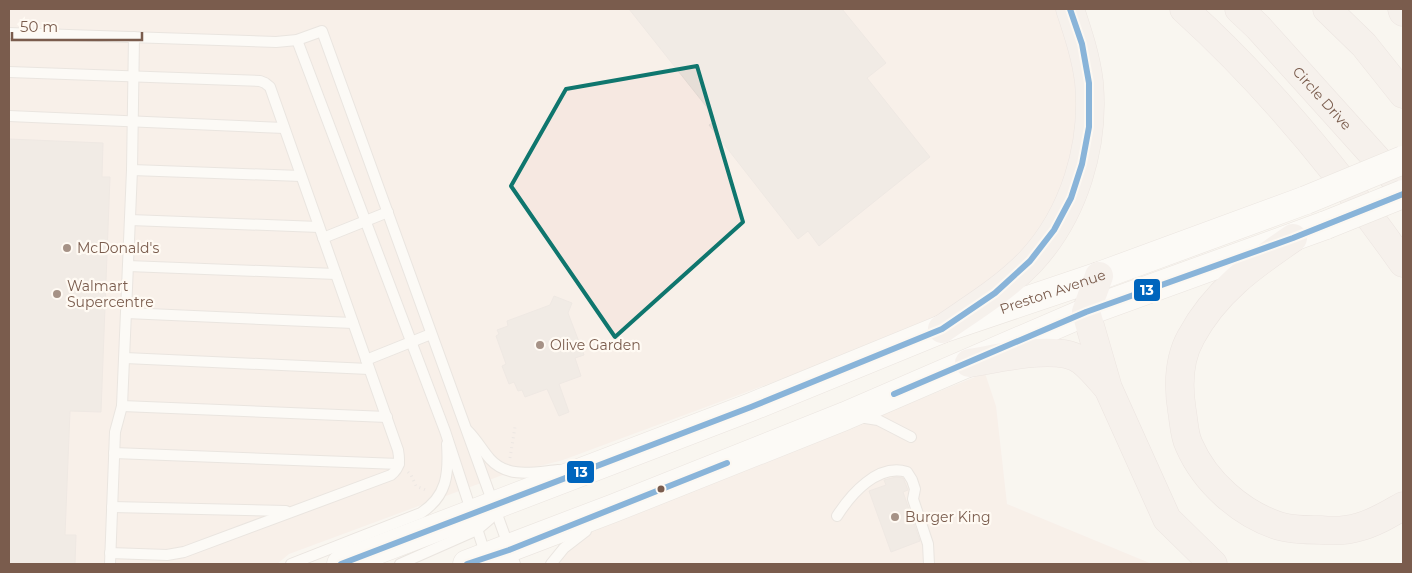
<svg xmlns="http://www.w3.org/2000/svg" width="1412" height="573" font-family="Montserrat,sans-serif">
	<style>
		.commercial { fill: #f6e8e1 }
		.building { fill: #e6ded7; stroke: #e2d8d2 }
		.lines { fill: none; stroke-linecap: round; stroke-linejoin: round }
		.service-casing { stroke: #d7d1cb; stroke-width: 12 }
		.secondary-casing { stroke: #d9d2cb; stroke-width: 29 }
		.motorway-casing { stroke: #dad1cc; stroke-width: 29 }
		.path { stroke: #dcd5d0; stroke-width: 3; stroke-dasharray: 1 4; stroke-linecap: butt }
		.service { stroke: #fefefd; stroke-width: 10 }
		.secondary { stroke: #fefefd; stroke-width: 28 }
		.motorway { stroke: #f2eae7; stroke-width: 28 }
		.secondary-bridge-casing { stroke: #d9d2cb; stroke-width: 29; stroke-linecap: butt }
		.secondary-bridge { stroke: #fefefd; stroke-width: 28 }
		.bus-1-casing { stroke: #fffaf3; stroke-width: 10 }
		.bus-1 { stroke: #0065bd; stroke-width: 6 }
		.marked { fill: none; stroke: #0f766e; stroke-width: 4; stroke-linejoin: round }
		.poi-dot { fill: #a69286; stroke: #fffaf3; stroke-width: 2 }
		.bus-dot { fill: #7a5c4d; stroke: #fffaf3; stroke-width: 2 }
		.labels { text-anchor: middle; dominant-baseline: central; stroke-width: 4.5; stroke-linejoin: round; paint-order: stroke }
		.street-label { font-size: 14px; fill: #7a5c4d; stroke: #fffaf3 }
		.poi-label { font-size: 14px; fill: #7a5c4d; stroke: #fffaf3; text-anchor: start }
		.line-badge { stroke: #fffaf3; stroke-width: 2 }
		.badge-label { font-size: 14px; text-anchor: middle; font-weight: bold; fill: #fff }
	</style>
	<rect width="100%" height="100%" fill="#f9f5f0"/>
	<!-- commercial -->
	<g class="commercial">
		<path d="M9,9h1055l20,82 -24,119 -81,86 -79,39 -337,125 -27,7h-12l-235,87 -12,10h-268z"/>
		<path d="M985,373l11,33 11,98 145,60h-597l10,-12 23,-19z"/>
	</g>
	<!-- building -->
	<g class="building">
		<path d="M629,9h213l44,54 -19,15 63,79 -111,89 -11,-15 -10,8 -89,-114 8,-5z"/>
		<path d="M9,139l94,4 -1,34h8l-9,235 -31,-1 -5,124h11l-1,29h-66z"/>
		<path d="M554,296l18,7 -4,10 16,42 -9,3 6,18 -22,8 10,28 -10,4 -12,-27 -22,8 -3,-7 -4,1 -4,-9 -5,2 -7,-18 4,-2 -10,-28 3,-2 -2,-4 11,-4 -1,-5 43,-16z"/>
		<path d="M896,477l7,1 1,2 4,10 -5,2 17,49 -29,11 -22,-61 17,-6 -2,-5z"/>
	</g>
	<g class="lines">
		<!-- service casing -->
		<g class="service-casing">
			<g id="service">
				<path d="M9,33l267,9 21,-2 25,-9 193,533"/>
				<path d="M297,40l148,391 41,125"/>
				<path d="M9,72l251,9 5,2 5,4 128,363c2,11 2,18 -7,25l-207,77 -17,3 -57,-2"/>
				<path d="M9,116l275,12"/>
				<path d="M132,170l2,-133"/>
				<path d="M130,220l189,7"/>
				<path d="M323,238l65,-26"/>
				<path d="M128,266l208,8"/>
				<path d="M126,313l227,10"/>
				<path d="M125,358l244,11"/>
				<path d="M366,360l65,-26"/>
				<path d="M122,406l265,11"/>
				<path d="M859,417l19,3 33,17"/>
				<path d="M468,431c9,9 14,19 22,28 18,20 45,13 68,11"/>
				<path d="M114,453l285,11"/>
				<path d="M112,507l174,4"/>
				<path d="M837,516c14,-22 41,-53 70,-44l5,8 3,9 -2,10 15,45 1,20"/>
				<path d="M110,564l5,-132 7,-26 10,-236 169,6"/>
				<path d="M291,564l130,-51c26,-17 28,-39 26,-69"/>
				<path d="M400,564l77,-34 13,-11 2,-7"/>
				<path d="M551,564l13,-16 22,-17"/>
			</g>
		</g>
		<!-- secondary casing -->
		<g class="secondary-casing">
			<g id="secondary">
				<path id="s1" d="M341,564l410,-157 191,-78 157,-53 207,-76"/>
				<path d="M467,564l147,-56 231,-92 241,-104 240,-87"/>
			</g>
		</g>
		<!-- motorway casing -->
		<g class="motorway-casing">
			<g id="motorway">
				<path d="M1184,9c83,75 155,163 219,254"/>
				<path id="s2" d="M1239,9l19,18 136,151 9,13"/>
				<path d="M1327,9l37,36 39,49"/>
				<path d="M1402,9l1,3"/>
				<path d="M1293,238c-41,28 -78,54 -102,99 -13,23 -13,49 -9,74 2,11 2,24 7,34 16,37 52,69 90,81 13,4 29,4 42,4 12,1 26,1 38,-3 16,-4 30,-13 44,-21"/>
				<path d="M1099,276l-13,36 22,76 59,131 46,45"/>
				<path d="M942,329c30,-21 62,-40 88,-67 44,-47 65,-116 59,-180 -3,-25 -11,-49 -19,-73"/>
				<path d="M969,363c27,-4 90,-20 113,-2 9,7 17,17 24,25"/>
			</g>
		</g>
		<!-- path -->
		<g class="path">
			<path d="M510,458l5,-31"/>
			<path d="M408,472l3,3 5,11 12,5"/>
		</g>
		<!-- service -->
		<use href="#service" class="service"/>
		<!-- secondary -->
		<use href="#secondary" class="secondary"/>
		<!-- motorway -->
		<use href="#motorway" class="motorway"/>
		<!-- secondary-bridge casing -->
		<g class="secondary-bridge-casing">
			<g id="secondary-bridge">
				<path d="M1306,200l97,-40"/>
				<path d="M1326,225l77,-31"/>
			</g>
		</g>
		<!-- secondary-bridge -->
		<use href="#secondary-bridge" class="secondary-bridge"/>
		<!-- bus-1 casing -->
		<g class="bus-1-casing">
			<g id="bus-1">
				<path d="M894,394l192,-82 207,-74 110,-44"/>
				<path d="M341,564l410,-157 191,-78 53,-36 35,-32 24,-31 17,-32 11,-34 7,-37v-44l-7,-39 -12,-35"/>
				<path d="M467,564l42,-14 218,-87"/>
			</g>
		</g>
		<!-- bus-1 -->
		<use href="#bus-1" class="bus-1"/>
	</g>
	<!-- marked area -->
	<path d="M0 0H1412V573H0ZM697,66l46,156 -128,115 -104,-151 55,-97z" fill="#f9f5f0" fill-opacity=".55" fill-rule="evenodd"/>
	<path class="marked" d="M697,66l46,156 -128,115 -104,-151 55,-97z"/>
	<!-- markers -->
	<g class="poi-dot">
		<circle cx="67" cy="248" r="5"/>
		<circle cx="57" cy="294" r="5"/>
		<circle cx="540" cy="345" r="5"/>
		<circle cx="895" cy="517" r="5"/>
	</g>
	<circle class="bus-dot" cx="661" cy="489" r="4.5"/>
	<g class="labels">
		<!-- street labels -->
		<g class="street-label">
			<text stroke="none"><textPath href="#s2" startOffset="122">Circle Drive</textPath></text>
			<text stroke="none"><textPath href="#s1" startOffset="762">Preston Avenue</textPath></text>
		</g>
		<!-- poi labels -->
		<g class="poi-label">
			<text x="77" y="248">McDonald's</text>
			<text x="67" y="286">Walmart<tspan x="67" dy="16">Supercentre</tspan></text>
			<text x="550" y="345">Olive Garden</text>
			<text x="905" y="517">Burger King</text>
		</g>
	</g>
	<g class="line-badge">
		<rect x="1133" y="278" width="28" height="24" rx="5" fill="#0065bd"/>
		<rect x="566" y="460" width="29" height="24" rx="5" fill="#0065bd"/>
	</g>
	<g class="badge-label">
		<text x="1147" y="295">13</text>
		<text x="581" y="477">13</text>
	</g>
	<!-- border -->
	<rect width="1412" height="573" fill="none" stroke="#7a5c4d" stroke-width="20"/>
	<!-- scale -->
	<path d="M12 32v8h130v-8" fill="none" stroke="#7a5c4d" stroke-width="2.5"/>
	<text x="20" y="32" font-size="15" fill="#7a5c4d" stroke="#fffaf3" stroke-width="4" paint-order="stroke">50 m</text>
</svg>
